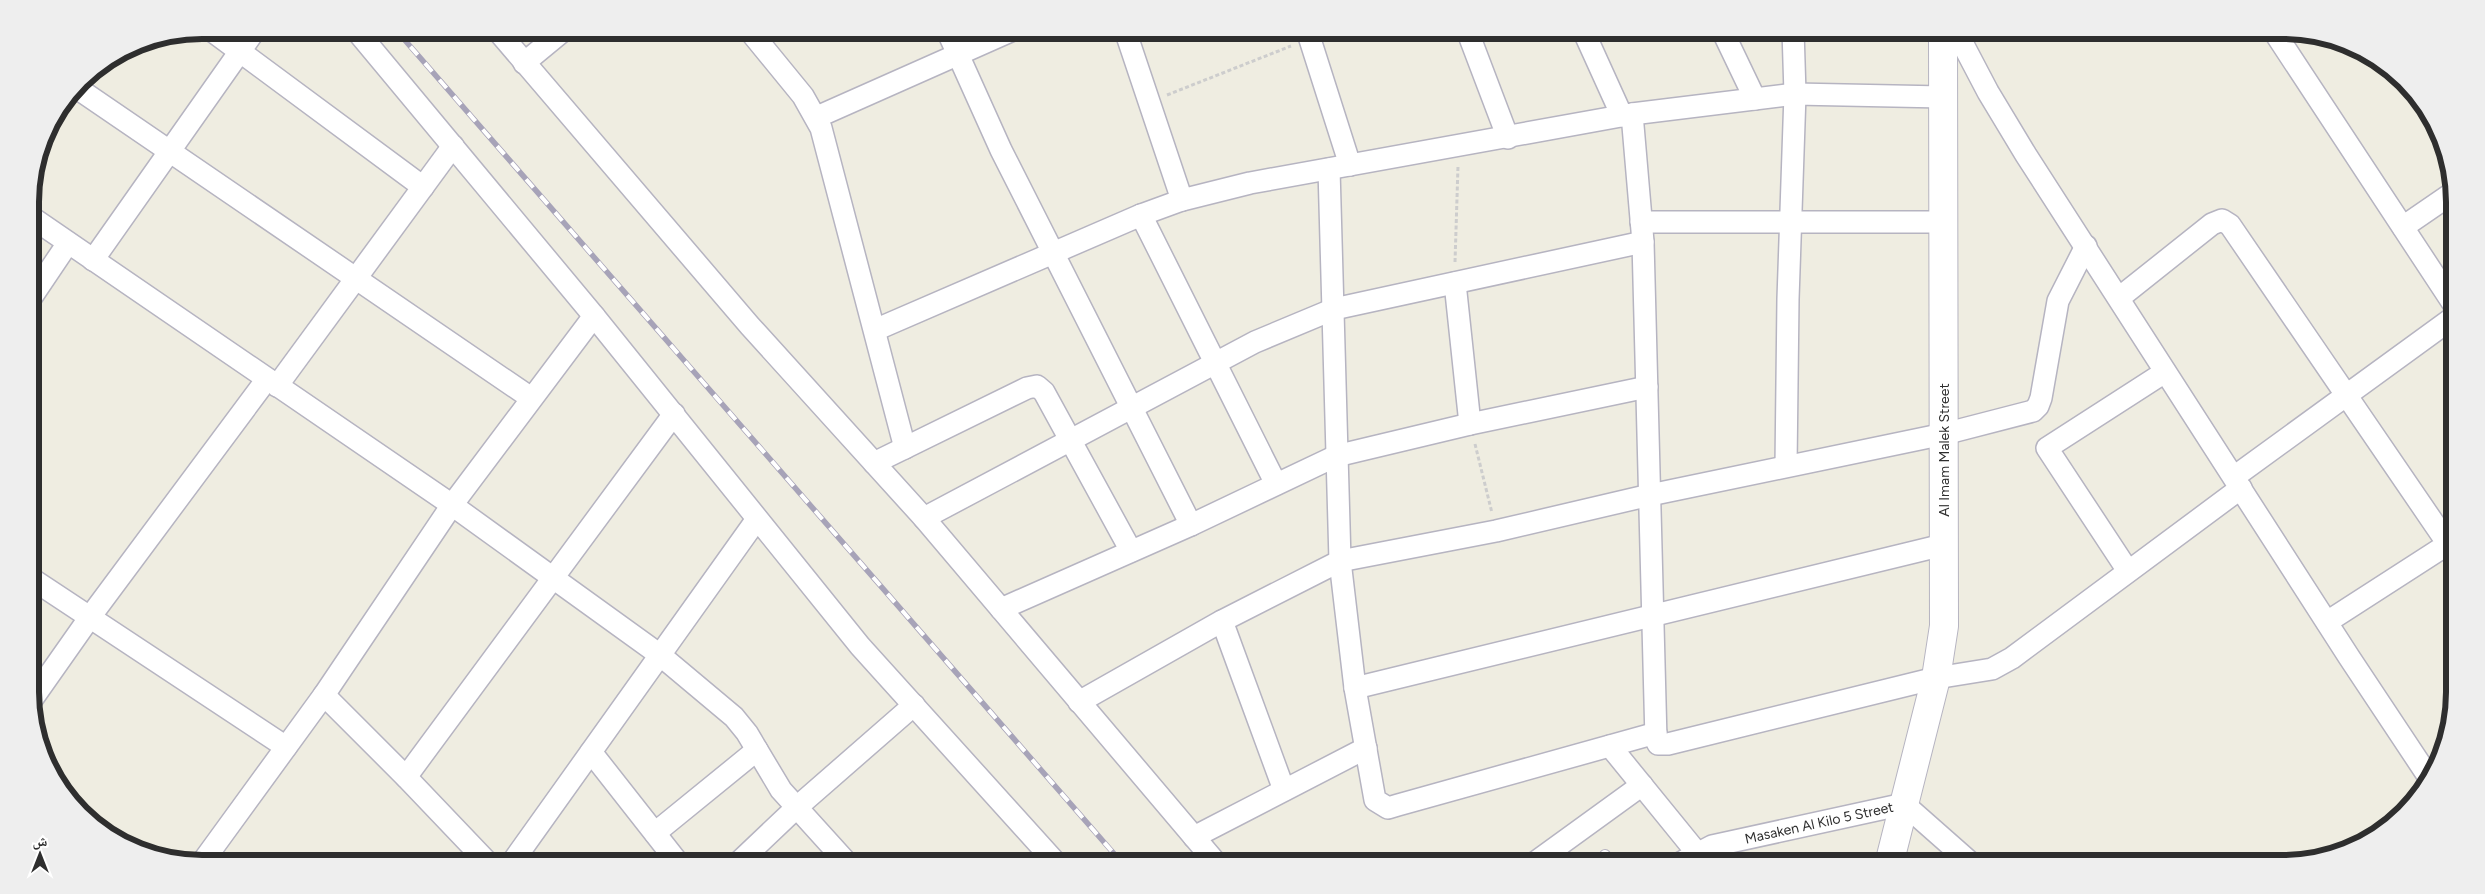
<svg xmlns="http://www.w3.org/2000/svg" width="2485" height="894" font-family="Figtree,'Noto Naskh Arabic',sans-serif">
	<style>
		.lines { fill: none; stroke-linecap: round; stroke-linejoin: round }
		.lane-casing { stroke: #b6b4c1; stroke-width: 12 }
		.street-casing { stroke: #b6b4c1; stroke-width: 24 }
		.secondary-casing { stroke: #b6b4c1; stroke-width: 30 }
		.path { stroke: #cdcdcd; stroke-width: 3; stroke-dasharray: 4 2.5; stroke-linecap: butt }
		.lane { stroke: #fff; stroke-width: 10 }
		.street { stroke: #fff; stroke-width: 21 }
		.secondary { stroke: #fff; stroke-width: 28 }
		.rail-casing { stroke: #a7a3b8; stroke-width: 5.5 }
		.rail { stroke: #fff; stroke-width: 4; stroke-dasharray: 11; stroke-linecap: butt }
		.labels { text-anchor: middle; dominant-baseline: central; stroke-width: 5; stroke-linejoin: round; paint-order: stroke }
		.street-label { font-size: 14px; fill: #2e2e2e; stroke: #fff }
		.rim { fill: none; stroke: #2e2e2e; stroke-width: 6 }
	</style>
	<rect width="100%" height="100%" fill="#efede1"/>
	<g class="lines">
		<!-- lane casing -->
		<g class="lane-casing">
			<path id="lane" d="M1605,855l8,9"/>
		</g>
		<!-- street casing -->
		<g class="street-casing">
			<g id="street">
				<path d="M211,30l212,157"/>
				<path d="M356,30l238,286 266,330 197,218"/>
				<path d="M497,30l253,296 174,192 293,346"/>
				<path d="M749,30l54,66 18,32 84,320"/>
				<path d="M947,30l54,120 190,375"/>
				<path d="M1125,30l57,170"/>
				<path d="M1307,30l43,135"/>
				<path d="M1467,30l41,108"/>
				<path d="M1583,30l39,86"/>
				<path d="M1722,30l33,69"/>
				<path d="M2273,30l181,275"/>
				<path d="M1956,31l32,61 38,63 323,502 81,122"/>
				<path d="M524,63l40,-33"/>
				<path d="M77,88l454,310"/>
				<path d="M1632,114l11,128 13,498 2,4h10l268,-66 56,-9 20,-11 229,-170"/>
				<path d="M817,117l196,-87"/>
				<path d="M1329,169l11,392 15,127 20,112 13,8 10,-3 258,-72"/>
				<path d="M1141,215l135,269"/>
				<path d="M31,217l421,288 208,150 74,62 13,16 34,57 67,74"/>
				<path d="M1641,222h303"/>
				<path d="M2403,227l51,-35"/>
				<path d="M93,260l162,-230"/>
				<path d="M1455,283l15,141"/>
				<path d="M31,298l37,-55"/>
				<path d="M2119,298l93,-74 10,-4 8,5 218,319 -121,78"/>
				<path d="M875,330l266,-115 41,-15 68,-17 382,-69 163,-20 148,3"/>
				<path d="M277,386l176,-240"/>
				<path d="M874,463l153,-75 10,-2 7,6 87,159"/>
				<path d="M1786,466l2,-167 7,-205 -2,-64"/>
				<path d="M2234,477l220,-160"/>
				<path d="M924,518l331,-176 79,-33 309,-67"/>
				<path d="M2128,571l-81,-123 118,-76"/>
				<path d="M32,579l254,168"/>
				<path d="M1001,609l190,-84 145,-69 134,-32 177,-37"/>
				<path d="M1222,621l62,169"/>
				<path d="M1355,688l588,-143"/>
				<path d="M324,695l82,82 83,87"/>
				<path d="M33,698l57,-81 177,-238"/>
				<path d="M1079,702l143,-81 118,-60 156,-30 154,-36 294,-61 89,-23 5,-5 3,-8 17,-97 28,-55"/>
				<path d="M1610,746l96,118"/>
				<path d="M591,752l88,112"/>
				<path d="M406,777l268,-363"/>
				<path d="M655,833l102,-83"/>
				<path d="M1194,837l172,-89"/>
				<path d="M201,864l123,-169 128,-190 142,-189"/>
				<path d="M511,864l246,-345"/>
				<path d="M737,864l59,-56 118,-103"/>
				<path d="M1533,864l109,-79"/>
				<path id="s1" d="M1678,864l34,-18 192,-42 68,60"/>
			</g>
		</g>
		<!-- secondary casing -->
		<g class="secondary-casing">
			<path id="secondary" d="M1889,864l47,-186 8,-52 -1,-596"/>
		</g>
		<!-- path -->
		<g class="path">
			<path d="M1167,95l124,-49"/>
			<path d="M1455,262l3,-96"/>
			<path d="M1475,444l17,69"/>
		</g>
		<!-- lane -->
		<use href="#lane" class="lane"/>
		<!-- street -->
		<use href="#street" class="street"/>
		<!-- secondary -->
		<use href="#secondary" class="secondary"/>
		<!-- rail casing -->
		<g class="rail-casing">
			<path id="rail" d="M396,30l727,834"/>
		</g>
		<!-- rail -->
		<use href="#rail" class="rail"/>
	</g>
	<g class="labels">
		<!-- street labels -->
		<g class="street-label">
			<text transform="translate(1944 450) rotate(-90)">Al Imam Malek Street</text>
			<text stroke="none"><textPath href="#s1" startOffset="148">Masaken Al Kilo 5 Street</textPath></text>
		</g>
	</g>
	<!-- crop -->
	<path d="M0 0H2485V894H0ZM202 39H2283A163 163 0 0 1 2446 202V692A163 163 0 0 1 2283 855H202A163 163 0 0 1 39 692V202A163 163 0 0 1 202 39Z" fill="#eee" fill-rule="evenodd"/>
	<path class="rim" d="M202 39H2283A163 163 0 0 1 2446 202V692A163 163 0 0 1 2283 855H202A163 163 0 0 1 39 692V202A163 163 0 0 1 202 39Z"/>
	<!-- north arrow -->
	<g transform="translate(40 854)" stroke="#ffffff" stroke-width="4" paint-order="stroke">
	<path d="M0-4L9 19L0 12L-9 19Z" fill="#2e2e2e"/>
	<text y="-8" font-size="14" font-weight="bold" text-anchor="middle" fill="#2e2e2e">ش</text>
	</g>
</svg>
